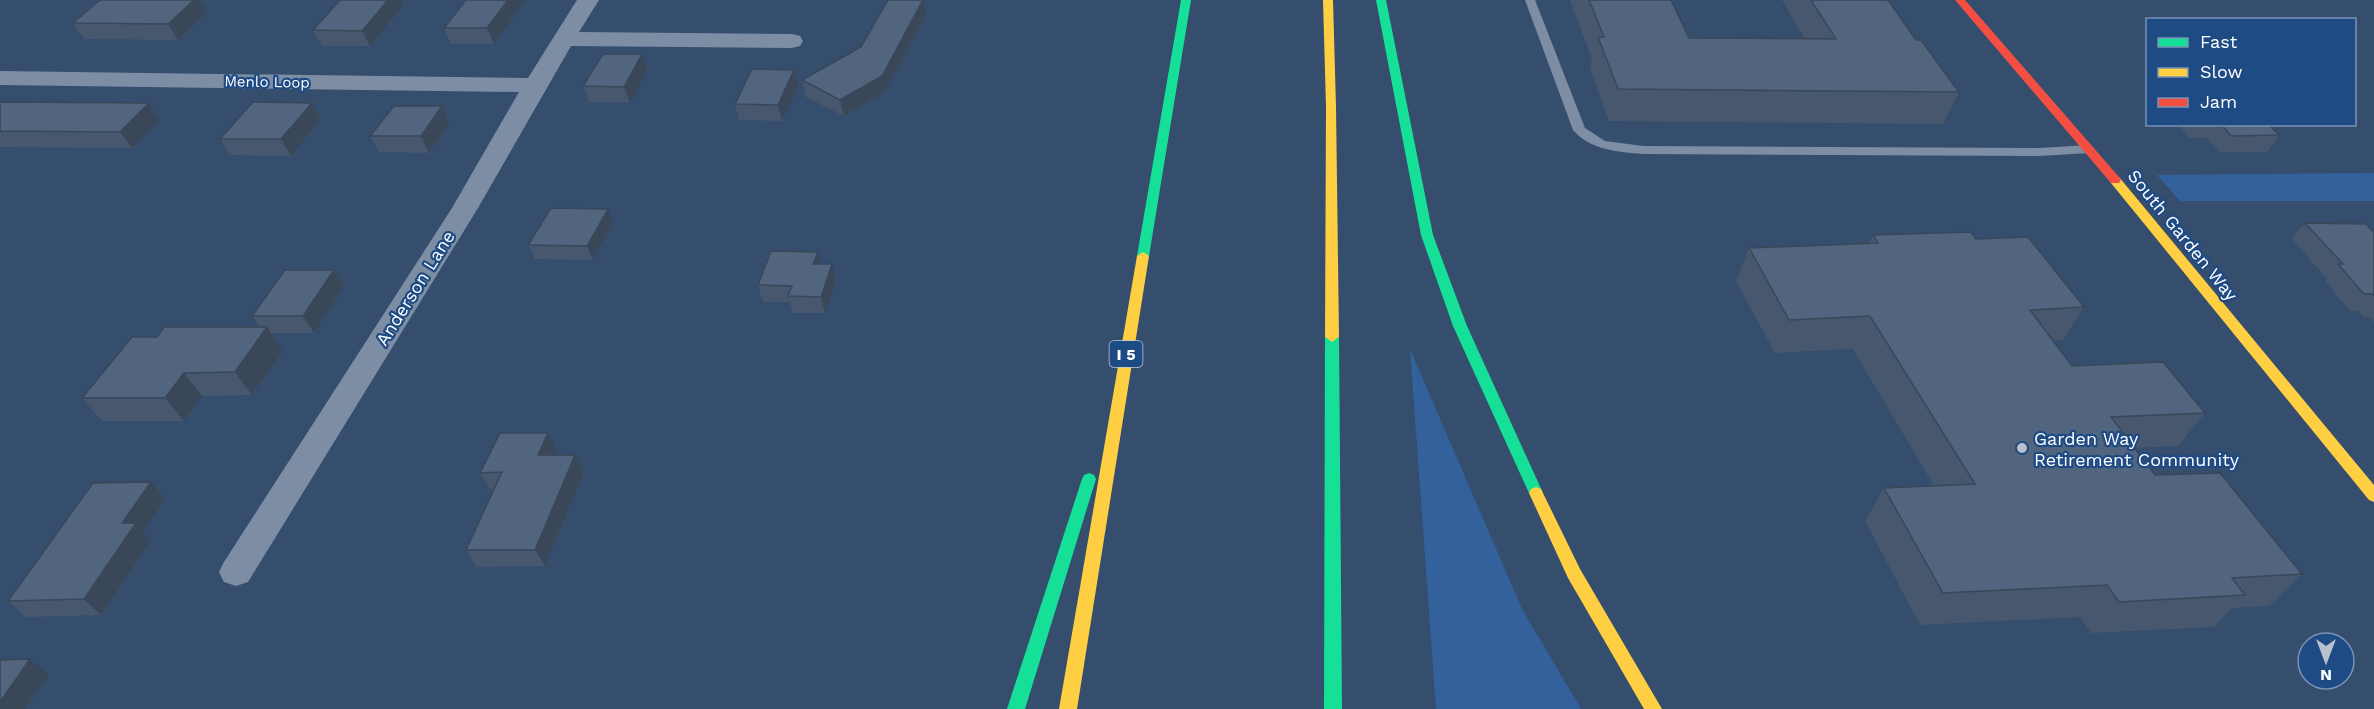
<svg xmlns="http://www.w3.org/2000/svg" width="2374" height="709" font-family="'Work Sans',sans-serif">
	<style>
		.green { fill: #33619c }
		.lines { fill: none; stroke-linecap: round; stroke-linejoin: round }
		.lane { fill: #7d8ea4; fill-rule: evenodd }
		.street { fill: #7d8ea4; fill-rule: evenodd }
		.fast { fill: #16e098; fill-rule: evenodd }
		.slow { fill: #ffcf43; fill-rule: evenodd }
		.jam { fill: #f24e42; fill-rule: evenodd }
		.wall { fill: #47576d }
		.shaded-wall { fill: #394759 }
		.building { fill: #52657f; stroke: #394759; stroke-width: 1.5 }
		.poi-dot { fill: #b9c1cc; stroke: #1f4b85; stroke-width: 2 }
		.labels { text-anchor: middle; dominant-baseline: central; stroke-width: 4.5; stroke-linejoin: round; paint-order: stroke }
		.far-street-label { font-size: 15px; fill: #fff; stroke: #1f4b85 }
		.shield { fill: #1f4b85; stroke: #bcc9da; stroke-width: 1.5 }
		.shield-label { font-size: 16px; font-weight: bold; fill: #fff }
		.street-label { font-size: 18px; fill: #fff; stroke: #1f4b85 }
		.poi-label { font-size: 18px; fill: #fff; stroke: #1f4b85; text-anchor: start }
	</style>
	<rect width="100%" height="100%" fill="#364e6e"/>
	<!-- green -->
	<g class="green">
		<path d="M2374,173v28h-194l-23,-26z"/>
		<path d="M1410,349l112,260 59,100h-145z"/>
	</g>
	<g class="lines">
		<!-- lane -->
		<path class="lane" d="M1525,0h10l50,128 20,13 38,5 396,2 50,-3 6,4 -6,4 -50,3 -396,-2c-25,-2 -53,-4 -70,-24z"/>
		<!-- street -->
		<path class="street" d="M577,0h22l-20,32 213,2 8,2 3,5 -3,5 -8,2 -221,-2 -93,162 -230,374 -12,4 -12,-4 -5,-10 5,-10 228,-354 67,-116 -519,-7v-14l528,7z"/>
		<!-- fast -->
		<g class="fast">
			<path d="M1181,0h10l-42,256 -6,4 -6,-4z"/>
			<path d="M1376,0h10l47,235 34,91 76,167 -2,4 -5,2 -5,-2 -2,-4 -76,-167 -32,-91z"/>
			<path d="M1332,332l7,5 3,372h-18l1,-372z"/>
			<path d="M1089,473l5,2 2,4 -71,230h-18l75,-230 2,-4z"/>
		</g>
		<!-- slow -->
		<g class="slow">
			<path d="M1323,0h10l3,107 3,230 -7,5 -7,-5 1,-230z"/>
			<path d="M2115,176l4,1 255,308v17l-5,-2 -258,-317 -2,-3z"/>
			<path d="M1143,252l6,4 -72,453h-18l78,-453z"/>
			<path d="M1536,487l5,2 39,80 82,140h-18l-76,-131 -39,-85 2,-4z"/>
		</g>
		<!-- jam -->
		<path class="jam" d="M1955,0h10l154,177 2,3 -2,3h-8z"/>
	</g>
	<!-- wall -->
	<g class="wall">
		<path d="M526,0l-32,44h-43l-7,-16z"/>
		<path d="M888,0h35l3,15 -41,77 -41,24 -38,-19 -4,-17 59,-33z"/>
		<path d="M1570,0h101l18,38 116,1 -23,-39h106l28,40 43,52 -16,32 -334,-3 -19,-53 2,-9z"/>
		<path d="M403,6l-33,40h-48l-9,-16z"/>
		<path d="M207,12l-29,28 -94,-1 -11,-16z"/>
		<path d="M642,54l6,16 -18,33 -41,-1 -6,-16z"/>
		<path d="M794,70l4,17 -16,34 -43,-1 -4,-16z"/>
		<path d="M0,102l149,1 11,17 -28,28 -132,-1z"/>
		<path d="M312,103l9,16 -30,37 -61,-1 -10,-16z"/>
		<path d="M442,106l8,17 -21,30 -50,-1 -9,-16z"/>
		<path d="M2177,124h91l11,11 -12,17h-47l-13,-14h-17z"/>
		<path d="M608,209l5,14 -20,37 -58,-1 -7,-14z"/>
		<path d="M2305,223l69,10v89l-4,-5h-6l-6,-6h-8l-25,-30 2,-2 -35,-40z"/>
		<path d="M1873,235l103,4 108,68 -21,33 -10,1 19,25 133,47 -27,33 -44,2 21,27 147,99 -33,32 -37,2 -18,19 -123,6 -11,-16 -160,8 -55,-104 19,-33 50,-2 -81,-137 -78,4 -39,-72 13,-33 120,-5z"/>
		<path d="M821,264l15,17 -11,32h-32l-3,-11h-27l-5,-17z"/>
		<path d="M334,270l10,17 -30,46h-43l12,18 -31,44 -50,1 -18,25h-82l-20,-23 75,-61 103,-10 -8,-11z"/>
		<path d="M557,450l-3,5 30,17 -39,94 -69,1 -10,-17 28,-61h-4l-10,-16z"/>
		<path d="M165,499l-22,33 8,8 -50,75 -75,2 -18,-16z"/>
	</g>
	<!-- shaded-wall -->
	<g class="shaded-wall">
		<path d="M194,0h6l7,12 -29,28 -10,-16z"/>
		<path d="M388,0h12l3,6 -33,40 -8,-15z"/>
		<path d="M508,0h18l-32,44 -7,-16z"/>
		<path d="M923,0l3,15 -41,77 -41,24 -4,-16z"/>
		<path d="M642,54l6,16 -18,33 -6,-16z"/>
		<path d="M794,70l4,17 -16,34 -4,-16z"/>
		<path d="M149,103l11,17 -28,28 -12,-16z"/>
		<path d="M312,103l9,16 -30,37 -10,-17z"/>
		<path d="M442,106l8,17 -21,30 -8,-17z"/>
		<path d="M608,209l5,14 -20,37 -6,-14z"/>
		<path d="M818,252l4,17 -9,-5z"/>
		<path d="M832,264l4,17 -11,32 -4,-16z"/>
		<path d="M334,270l10,17 -30,46 -11,-17z"/>
		<path d="M267,327l16,24 -31,44 -17,-23z"/>
		<path d="M184,373l18,23 -18,25 -19,-23z"/>
		<path d="M548,433l9,17 -10,22 -9,-17z"/>
		<path d="M575,455l9,17 -39,94 -10,-16z"/>
		<path d="M151,482l14,17 -22,33 8,8 -50,75 -17,-16 38,-76z"/>
		<path d="M30,659l19,16 -24,34h-25v-7z"/>
	</g>
	<!-- building -->
	<g class="building">
		<path d="M100,0h94l-26,24 -95,-1z"/>
		<path d="M340,0h48l-26,31 -49,-1z"/>
		<path d="M466,0h42l-21,28h-43z"/>
		<path d="M888,0h35l-41,76 -42,24 -38,-20 59,-33z"/>
		<path d="M1589,0h82l18,38 147,1 -25,-39h77l28,40h5l38,52 -341,-3 -20,-52h6z"/>
		<path d="M603,54h39l-18,33 -41,-1z"/>
		<path d="M752,69l42,1 -16,35 -43,-1z"/>
		<path d="M0,102l149,1 -29,29 -120,-1z"/>
		<path d="M253,102l59,1 -31,36h-61z"/>
		<path d="M394,106h48l-21,30h-51z"/>
		<path d="M2221,124h47l11,11 -48,1z"/>
		<path d="M551,208l57,1 -21,37 -59,-1z"/>
		<path d="M2305,223l61,1 8,9v63l-1,-2h-9l-26,-30h5z"/>
		<path d="M1971,232l5,7 52,-2 56,70 -54,3 42,56 91,-4 42,51 -94,4 44,58 65,-2 82,101 -70,4 13,17 -126,7 -12,-17 -164,8 -59,-105 91,-4 -105,-168 -81,4 -40,-72 129,-5 -5,-8z"/>
		<path d="M771,251l47,1 -5,12h19l-11,33 -33,-1 4,-10 -34,-1z"/>
		<path d="M285,270h49l-31,46h-51z"/>
		<path d="M164,327h103l-32,45 -51,1 -19,25h-83l50,-61h25z"/>
		<path d="M500,433h48l-10,22h37l-40,95h-69l36,-78 -22,1z"/>
		<path d="M151,482l-29,41h14l-52,76 -76,2 85,-118z"/>
		<path d="M30,659l-30,43v-42z"/>
	</g>
	<!-- markers -->
	<circle class="poi-dot" cx="2022" cy="448" r="6"/>
	<g class="labels">
		<!-- far-street labels -->
		<g class="far-street-label">
			<text transform="translate(267 82) rotate(1)">Menlo Loop</text>
		</g>
		<!-- shield labels -->
		<rect class="shield" x="1109.5" y="341" width="33" height="26" rx="4.5"/>
		<g class="shield-label">
			<text x="1126" y="354">I 5</text>
		</g>
		<!-- street labels -->
		<g class="street-label">
			<text transform="translate(2183 235) rotate(51)">South Garden Way</text>
			<text transform="translate(415 288) rotate(-58)">Anderson Lane</text>
		</g>
		<!-- poi labels -->
		<g class="poi-label">
			<text x="2034" y="438">Garden Way<tspan x="2034" dy="21">Retirement Community</tspan></text>
		</g>
	</g>
	<!-- legend -->
	<rect x="2146" y="18" width="210" height="108" fill="#1f4b85" stroke="#7993b6" stroke-width="1.5"/>
	<rect x="2158" y="38" width="30" height="9" fill="#16e098" stroke="#7993b6" stroke-width="1.5"/>
	<text x="2200" y="48" font-size="18" fill="#ffffff">Fast</text>
	<rect x="2158" y="68" width="30" height="9" fill="#ffcf43" stroke="#7993b6" stroke-width="1.5"/>
	<text x="2200" y="78" font-size="18" fill="#ffffff">Slow</text>
	<rect x="2158" y="98" width="30" height="9" fill="#f24e42" stroke="#7993b6" stroke-width="1.5"/>
	<text x="2200" y="108" font-size="18" fill="#ffffff">Jam</text>
	<!-- north arrow -->
	<g transform="translate(2326 661) rotate(180)"><circle r="28" fill="#1f4b85" stroke="#7993b6" stroke-width="1.5"/>
	<path d="M0-4.5L10 22L0 15L-10 22Z" fill="#b9c1cc"/>
	<text y="-9" font-size="16" font-weight="bold" text-anchor="middle" fill="#ffffff">N</text>
	</g>
</svg>
